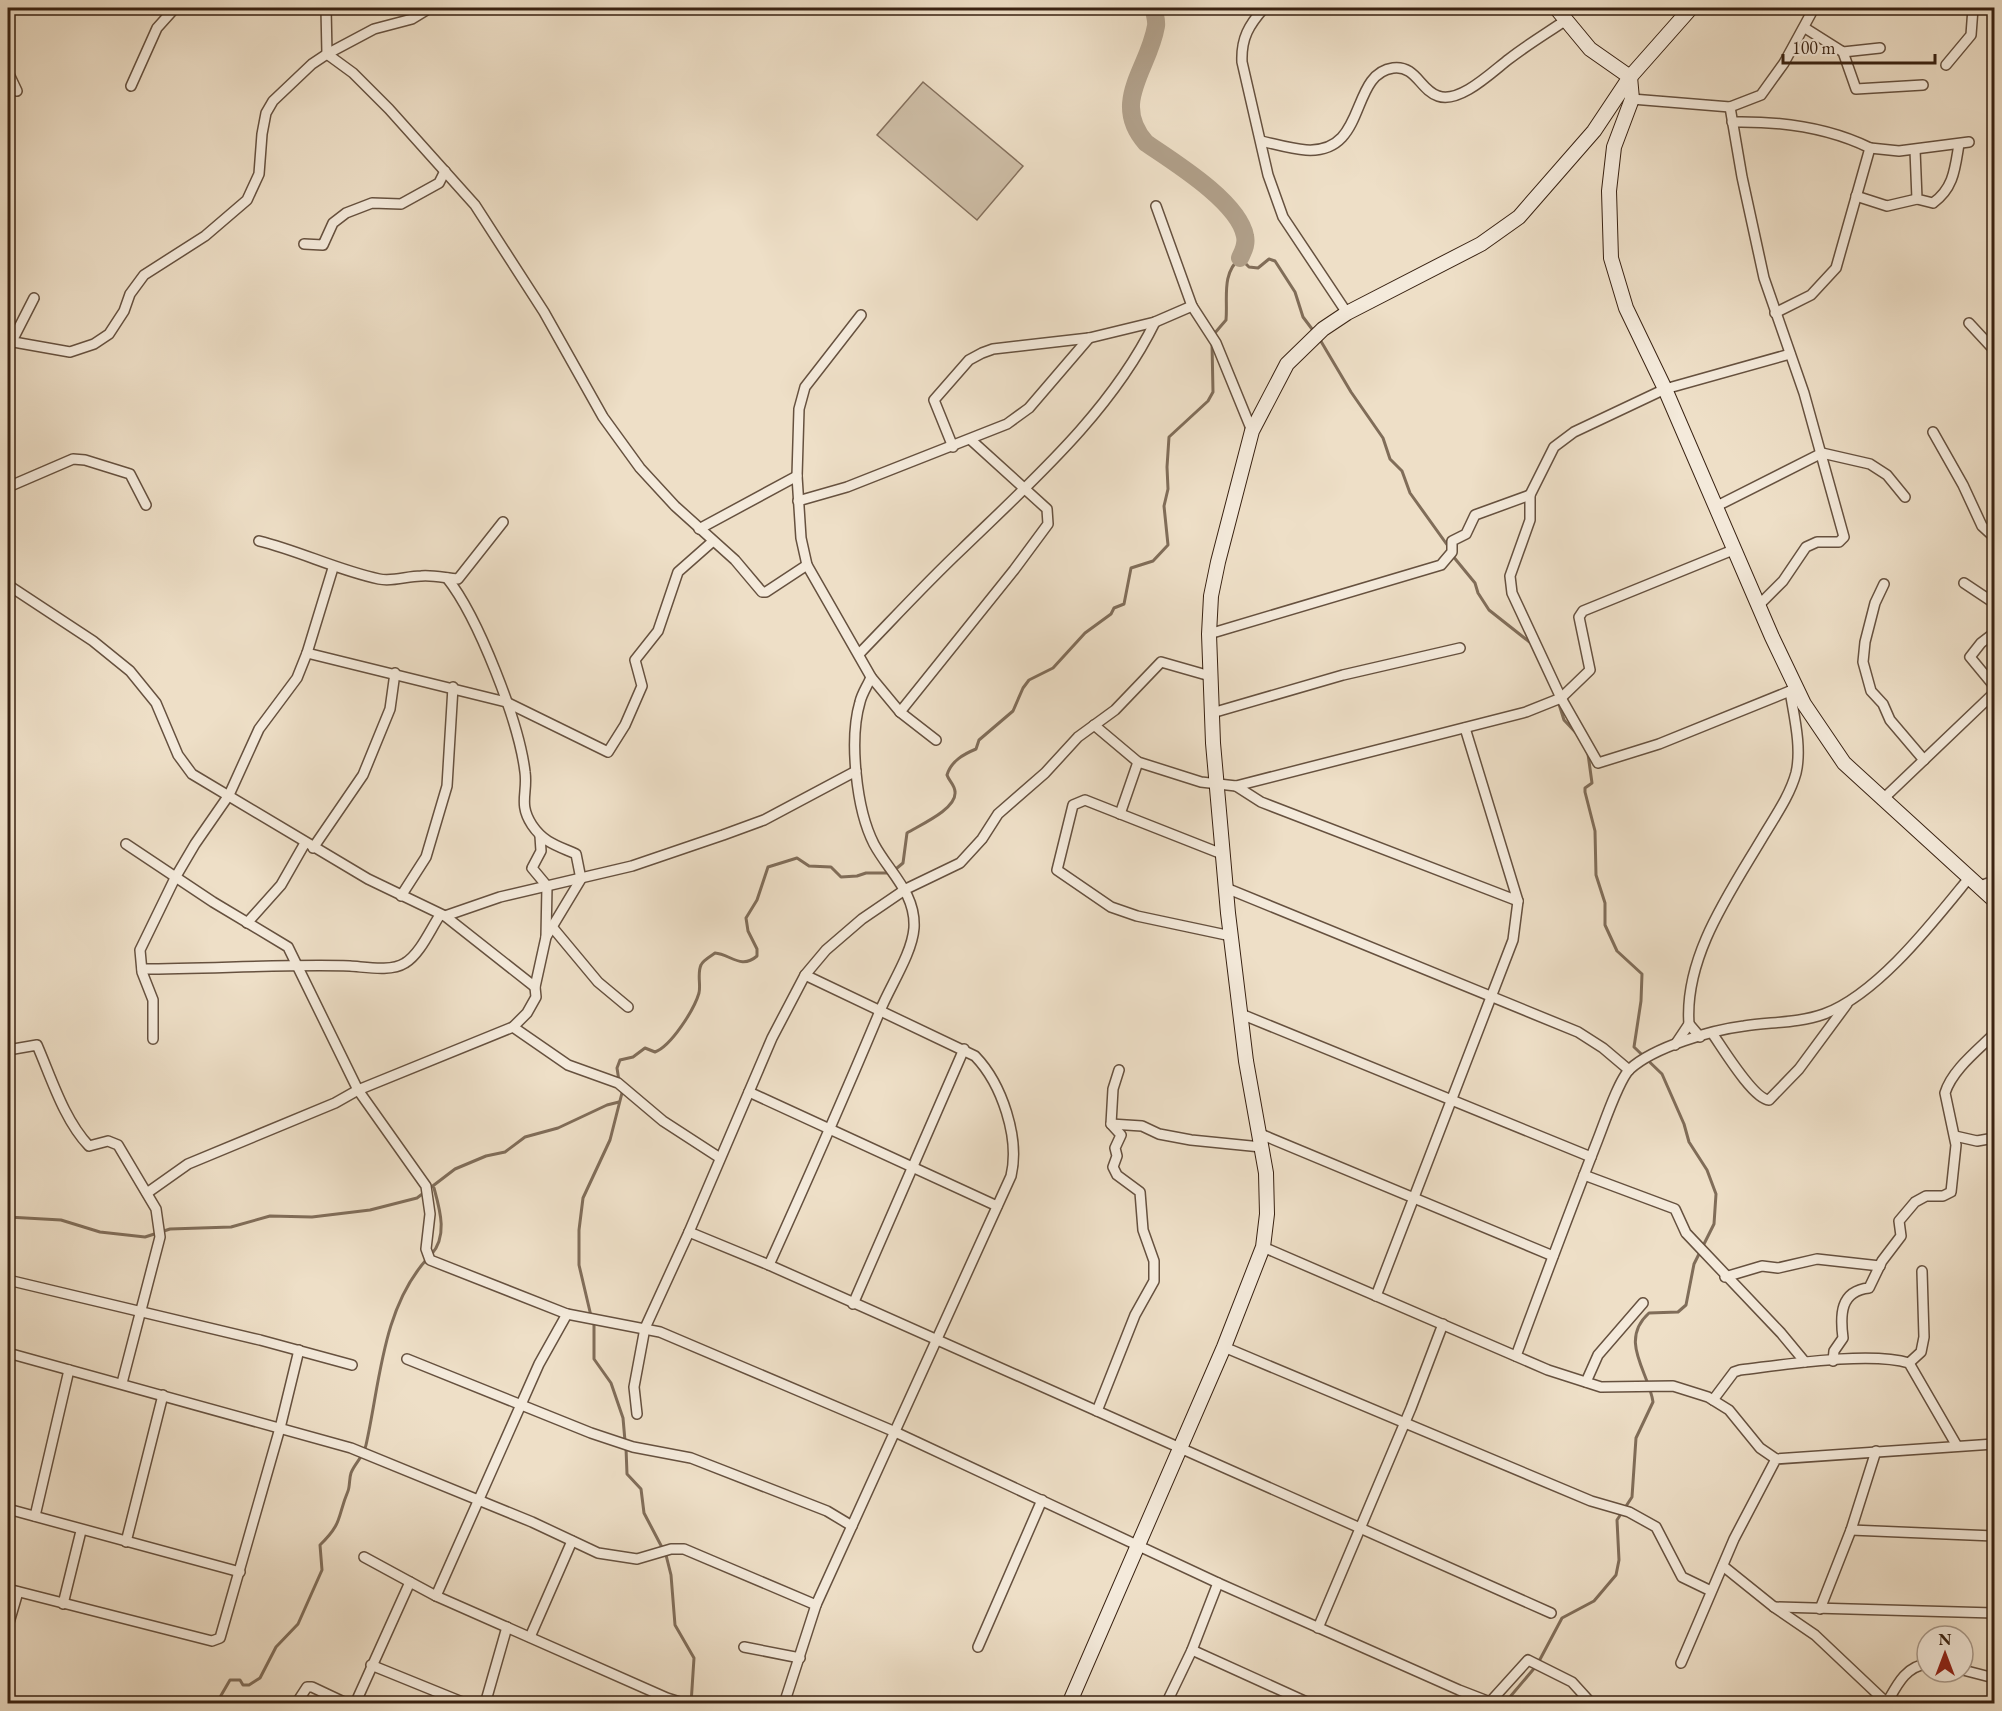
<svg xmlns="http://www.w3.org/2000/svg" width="2002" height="1711" font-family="'EB Garamond',serif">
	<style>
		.green { fill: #cfbfa8; stroke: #84705d; stroke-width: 1.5 }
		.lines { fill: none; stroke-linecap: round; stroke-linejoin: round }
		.stream { stroke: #806d59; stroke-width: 3 }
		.river { stroke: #b09f89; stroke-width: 18 }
		.street-casing { stroke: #66513f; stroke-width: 12 }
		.secondary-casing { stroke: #392212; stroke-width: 16 }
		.street { stroke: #f4eadb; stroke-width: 9 }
		.secondary { stroke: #f4eadb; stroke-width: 14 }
	</style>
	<rect width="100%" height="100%" fill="#eedfc7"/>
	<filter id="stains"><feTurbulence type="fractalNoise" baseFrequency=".00333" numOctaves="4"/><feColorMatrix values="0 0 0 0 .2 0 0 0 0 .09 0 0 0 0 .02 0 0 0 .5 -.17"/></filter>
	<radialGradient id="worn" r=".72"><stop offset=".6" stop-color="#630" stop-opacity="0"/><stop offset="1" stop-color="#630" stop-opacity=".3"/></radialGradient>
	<!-- green -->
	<path class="green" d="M923,82l100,84 -46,54 -100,-85z"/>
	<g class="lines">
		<!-- stream -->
		<g class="stream">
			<path d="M1214,334l12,-14c2,-21 -5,-46 14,-62l9,9 9,1 11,-9 6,2 20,31 8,25 12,16"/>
			<path d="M1319,338l32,54 32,46 7,21 12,12 8,22 38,53"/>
			<path d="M1452,555l23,28 3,10 11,17 43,34"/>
			<path d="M1558,701l6,19 14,15"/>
			<path d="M619,1081l-2,-13 3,-8 13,-3 12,-9 10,4c16,-6 39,-42 44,-59 2,-8 -2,-20 2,-28 2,-5 10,-9 14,-12 15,1 26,17 42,3v-7l-9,-18 -2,-13 11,-18 11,-33 29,-9 12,8 22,1 10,10 16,-1 9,-3h25l12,-10 4,-30c13,-8 50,-24 48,-41 0,-7 -6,-11 -8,-17 4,-14 17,-21 29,-26l3,-9 34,-29 10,-23 6,-8 24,-12 32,-35 26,-19 3,-6 10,-4 7,-36 22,-7 15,-16 -4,-39 4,-17 -1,-22 2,-30 39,-36 5,-9 -1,-49"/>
			<path d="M8,1217l53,3 39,12 45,5 25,-8 61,-2 39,-11 42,1 58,-7 47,-12 38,-29 31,-13 19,-4 20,-15 33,-9 49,-23 12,-3"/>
			<path d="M431,1255c17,-19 9,-45 3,-67"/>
			<path d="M591,1316l-12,-51v-35l4,-32 27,-58 13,-51"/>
			<path d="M594,1322v37l17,24 12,35 2,23"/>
			<path d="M626,1448l1,26 14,15 3,24 22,42 5,20 4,50 19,33 -3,46"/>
			<path d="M216,1704l14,-24h10l3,5h6l11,-7 16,-31 22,-23 24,-54 -2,-25c23,-22 17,-28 28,-54 2,-5 1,-12 3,-18 4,-10 13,-17 15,-28 14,-62 16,-135 60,-185"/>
			<path d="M1504,1704l33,-39 25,-47 32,-17 22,-26 3,-15 -2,-40 15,-23 4,-59 17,-36c-4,-30 -35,-61 -4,-89l29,-1 8,-7 8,-41 20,-40 2,-30 -9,-24 -18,-28 -5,-18 -22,-50 -28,-27 7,-46 1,-27 -25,-23 -12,-26v-22l-9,-28 -1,-44 -10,-39v-4l7,-5 -4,-29"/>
		</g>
		<!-- river -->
		<path class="river" d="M1154,8c0,6 3,12 2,18 -7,43 -46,76 -10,117 28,19 93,59 99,93 2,9 -2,15 -5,22"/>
		<!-- street casing -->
		<g class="street-casing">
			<g id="street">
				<path d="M326,8l1,46 26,19 36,36 86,96 69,107 59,105 37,51 35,38 60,54 27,32h4l41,-27"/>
				<path d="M1264,8c-15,17 -23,30 -22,54l26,113 15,42 64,96"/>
				<path d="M1805,28l38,24 37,-4"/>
				<path d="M1843,52l13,37 67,-4"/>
				<path d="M1946,65l25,-30 2,-27"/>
				<path d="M8,72l9,19"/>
				<path d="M131,86l26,-58 18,-20"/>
				<path d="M1632,99l98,8 31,-12 23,-32 30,-55"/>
				<path d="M1730,107l12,70 22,101 40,115 40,144 -5,5h-22l-11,5 -23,34 -25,25"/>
				<path d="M1732,122c48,-1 95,5 138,26l-34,120 -25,27 -36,18"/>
				<path d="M1261,141c14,3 30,8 45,9 62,4 43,-76 87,-82 23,-3 27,22 45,28 22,8 55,-25 71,-37 18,-14 38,-26 57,-39"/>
				<path d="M1870,148l29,3 70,-9"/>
				<path d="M1915,150l2,49 16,4c21,-15 22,-35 26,-59"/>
				<path d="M1856,196l31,10 30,-7"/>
				<path d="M1156,206l36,100"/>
				<path d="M304,244l19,1 10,-22 13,-10 26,-10 29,1 38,-21 6,-12"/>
				<path d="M861,315l-56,72 -6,22 -2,67 4,62 6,27 64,112 29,35 36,28"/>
				<path d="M1969,323l25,27"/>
				<path d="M8,341l62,11 24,-8 15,-10 15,-23 6,-17 14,-19 61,-39 42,-36 12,-26 3,-40 4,-21 7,-12 39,-37 15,-10 47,-25 38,-10 18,-11"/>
				<path d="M11,343l23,-45"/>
				<path d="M1933,432l30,53 19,41 12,11"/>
				<path d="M953,447l-19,-47 35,-40 13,-7 11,-4 96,-11 66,-16 37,-16 24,37 36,88"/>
				<path d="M8,487l65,-28 12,1 45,14 16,31"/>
				<path d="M798,501l49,-14 160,-63 22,-16 60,-70"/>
				<path d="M1715,507l107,-54 48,11 17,11 18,22"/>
				<path d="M699,529l98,-53"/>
				<path d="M259,541c41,10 78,29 120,38 14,3 28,-3 42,-3 13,-1 24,2 37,3l45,-57"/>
				<path d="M1964,583l30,20"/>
				<path d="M1884,584l-9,19 -10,39 -2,20 8,29 12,13 7,16 34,40"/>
				<path d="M8,585l85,56 37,30 26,32 22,52 14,19 176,105 77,37 90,71"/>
				<path d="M1994,633l-13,10 -11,14 24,29"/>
				<path d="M1209,634l232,-69 11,-13v-11l14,-7 9,-19 55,-20"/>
				<path d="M307,653l199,49 102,50 17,-27 17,-39 -7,-26 23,-29 20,-59 34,-30"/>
				<path d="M859,654c34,-35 67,-71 102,-104 71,-69 150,-138 194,-228"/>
				<path d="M1790,691l-131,53 -61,19 -37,-65 -49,-105 -2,-17 20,-56v-25l24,-48 20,-15 91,-43 125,-35"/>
				<path d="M900,712l114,-142 34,-46 -1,-15 -76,-69"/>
				<path d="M1212,713l131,-38 117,-27"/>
				<path d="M1094,725l44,37 63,20 35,4 290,-74 35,-14 29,-28 -11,-53 4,-6 150,-61"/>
				<path d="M1236,786l25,16 257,99 -53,-173"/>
				<path d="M1882,800l112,-107"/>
				<path d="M1120,814l18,-52"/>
				<path d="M540,836l1,15 -9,17 15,18 -1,51"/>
				<path d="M126,844l87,58 75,45 70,143 68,96 4,28 -4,35 4,11 137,54 93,18 233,99 325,152 241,107 31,12 38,-42 44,22 20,22"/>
				<path d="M313,848l50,-73 27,-66 5,-36"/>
				<path d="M1222,854l-137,-54 -12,5 -16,65 54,37 26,9 94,20"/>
				<path d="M1980,886l14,-5"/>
				<path d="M1226,888l352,144 25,16 26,22"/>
				<path d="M401,896l25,-39 21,-71 6,-99"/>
				<path d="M445,916l55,-19 132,-31 91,-31 41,-15 92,-49"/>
				<path d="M247,923l34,-38 24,-42"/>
				<path d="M553,928l45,54 30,25"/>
				<path d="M142,969c70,0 139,-5 208,-3 16,1 41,6 55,-3 15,-9 25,-33 35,-48"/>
				<path d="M1241,1014l350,143"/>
				<path d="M1689,1024c-5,-68 42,-133 75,-189 12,-20 26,-40 32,-62 6,-25 -2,-57 -6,-82l3,-2"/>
				<path d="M513,1027l55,38 50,18 45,38 57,37"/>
				<path d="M1712,1033c10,14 41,66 57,67l30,-31 48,-65"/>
				<path d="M153,1039v-39l-11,-28 -2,-22 35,-72 20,-34 34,-49 30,-66 38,-51 10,-25 26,-85"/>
				<path d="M1675,1045l14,-21 11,13"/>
				<path d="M8,1050l29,-5c14,32 27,75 52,101l19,-5 10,4 38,64 4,28 -38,146"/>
				<path d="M749,1092l248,114"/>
				<path d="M1111,1124l31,2 17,8 32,6 70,7"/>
				<path d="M1258,1133l295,123"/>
				<path d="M1955,1136l22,5 17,-3"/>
				<path d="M1584,1175l91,34 11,24 95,100 24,29"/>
				<path d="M147,1193l41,-29 147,-61 23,-13 155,-63 14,-14 9,-16 -1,-10 11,-50 35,-58 -5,-25c-18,-8 -32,-11 -44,-29 -14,-21 -4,-32 -7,-53 -6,-50 -47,-155 -78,-194"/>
				<path d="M689,1232l80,33 782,348"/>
				<path d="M1263,1247l285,123 53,17 72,-1 35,11 21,13 31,38 16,11"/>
				<path d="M769,1265c38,-84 75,-168 111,-254 10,-25 32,-57 34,-83 2,-35 -25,-56 -40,-84 -18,-35 -25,-105 -14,-142 2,-9 8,-17 11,-25"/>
				<path d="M1725,1277l37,-11 16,2 39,-9 63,7"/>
				<path d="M8,1280l252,60 92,25"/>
				<path d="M1376,1296l137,-356 5,-39"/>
				<path d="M853,1304l111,-255"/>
				<path d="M1224,1347l367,154 38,11 27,15 26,50 29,14"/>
				<path d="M8,1353l343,95 181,74 66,31 39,6 34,-10h13l132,56"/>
				<path d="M1516,1356c27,-73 54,-145 82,-217 6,-15 21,-60 32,-70 24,-22 82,-39 114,-43 26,-4 55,-3 80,-12 54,-20 109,-92 145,-136"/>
				<path d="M407,1359l184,74 42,14 58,11 136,53 25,15"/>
				<path d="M1833,1361l1,-10 9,-13c-3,-23 -3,-47 26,-50l13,-27 19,-25 -2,-15 16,-19 11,-6h17l8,-4 5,-47 -11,-52c7,-23 33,-43 49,-59"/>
				<path d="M1909,1363l12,-11 3,-15 -2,-66"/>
				<path d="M1586,1382l12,-27 45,-52"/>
				<path d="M1713,1400l21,-28 6,-2c43,-5 129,-19 169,-7l48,83"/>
				<path d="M1097,1411l38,-96 19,-34v-20l-11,-31 -3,-38 -23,-17 -4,-8 4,-11 -2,-8 6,-13 -10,-11 2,-35 6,-19"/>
				<path d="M637,1414l-3,-27 11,-59 44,-96 83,-194 33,-63 21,-25 36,-31 44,-30 54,-26 22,-24 16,-25 47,-41 33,-36 37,-27 46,-48 49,14"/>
				<path d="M8,1509l232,63"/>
				<path d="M35,1516l34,-146"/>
				<path d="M1851,1530l143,6"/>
				<path d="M126,1542l37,-147"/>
				<path d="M364,1557l46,25"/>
				<path d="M1723,1566l51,41 41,28 73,69"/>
				<path d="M8,1589l204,52 8,-3 60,-210 19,-78"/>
				<path d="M436,1596l103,-232 28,-50"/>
				<path d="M63,1604l18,-73"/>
				<path d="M1774,1607l220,6"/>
				<path d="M1820,1609l31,-79 25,-79"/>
				<path d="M8,1626l10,-34"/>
				<path d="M1318,1628l93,-220 32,-84"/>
				<path d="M530,1637l42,-96"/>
				<path d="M744,1647l56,11"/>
				<path d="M978,1647l64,-147"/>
				<path d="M1192,1650l119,54"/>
				<path d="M1681,1663l53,-124 42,-80 218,-15"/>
				<path d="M371,1665l96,39"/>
				<path d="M1963,1670l31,8"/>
				<path d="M1888,1701c9,-16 18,-35 39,-37"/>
				<path d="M296,1704l11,-17h5l36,17"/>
				<path d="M355,1704l55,-122 26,14 231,102 19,6"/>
				<path d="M485,1704l22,-77"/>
				<path d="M784,1704l32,-99 195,-429c9,-38 -9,-92 -36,-120l-170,-81"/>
				<path d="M1166,1704l26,-54 26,-67"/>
			</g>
		</g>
		<!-- secondary casing -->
		<g class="secondary-casing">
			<g id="secondary">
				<path d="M1556,8l34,41 40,28 2,22 -18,48 -5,44 2,67 15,50 39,81 107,248 32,67 40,59 150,137"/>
				<path d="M1069,1704l155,-357 39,-100 4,-33 -1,-41 -20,-112 -18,-148 -15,-170 -4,-109 2,-38 7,-34 34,-131 35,-67 36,-35 24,-16 134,-69 38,-27 75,-86 36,-54 61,-69"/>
			</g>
		</g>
		<!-- street -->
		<use href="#street" class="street"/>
		<!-- secondary -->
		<use href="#secondary" class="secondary"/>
	</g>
	<!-- margin -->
	<rect width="2002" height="1711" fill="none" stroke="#eedfc7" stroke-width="30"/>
	<rect x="9" y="9" width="1984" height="1693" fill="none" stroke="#392212" stroke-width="3"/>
	<rect x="15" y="15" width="1972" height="1681" fill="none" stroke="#392212" stroke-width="1.5"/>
	<!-- north arrow -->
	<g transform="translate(1945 1654)"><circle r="28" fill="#f4eadb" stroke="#a99a8b" stroke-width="1.5"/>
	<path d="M0-4.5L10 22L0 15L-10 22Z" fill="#8f2418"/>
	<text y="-9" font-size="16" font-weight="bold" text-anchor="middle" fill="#392212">N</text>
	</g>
	<!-- scale -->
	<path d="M1783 54v9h152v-9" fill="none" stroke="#392212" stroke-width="3"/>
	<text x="1792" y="54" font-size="18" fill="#392212" stroke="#f4eadb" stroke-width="4.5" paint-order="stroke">100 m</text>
	<rect width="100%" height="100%" filter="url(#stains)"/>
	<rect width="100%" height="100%" fill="url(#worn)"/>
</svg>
